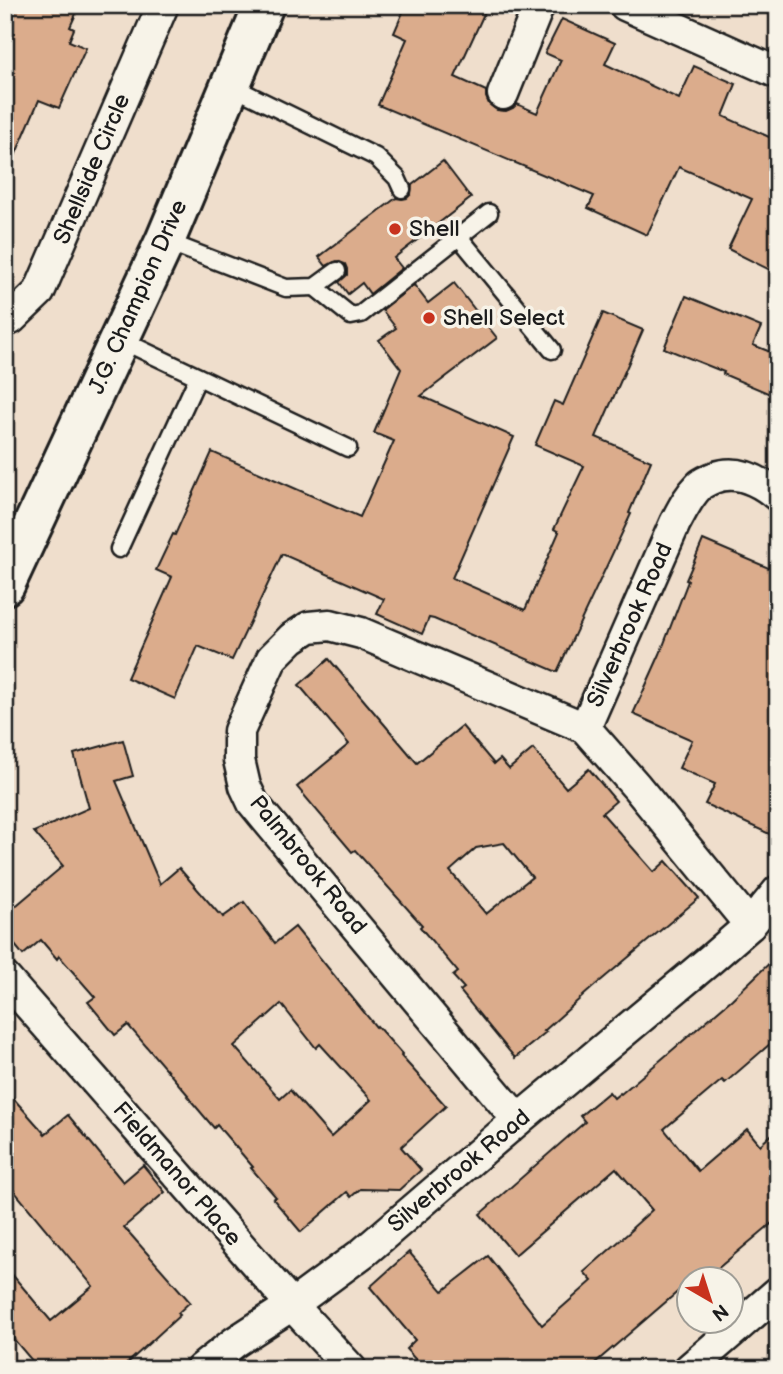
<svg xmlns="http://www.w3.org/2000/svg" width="783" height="1374" font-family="'Balsamiq Sans',sans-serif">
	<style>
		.building { fill: #dbac8c; stroke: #1c1c1c; stroke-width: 2; fill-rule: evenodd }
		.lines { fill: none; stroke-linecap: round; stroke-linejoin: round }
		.service-casing { stroke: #1c1c1c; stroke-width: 21 }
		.minor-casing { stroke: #1c1c1c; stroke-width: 35 }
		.secondary-casing { stroke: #1c1c1c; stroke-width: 44 }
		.service { stroke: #f7f3e8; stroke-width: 16 }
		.minor { stroke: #f7f3e8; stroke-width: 30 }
		.secondary { stroke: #f7f3e8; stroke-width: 38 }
		.poi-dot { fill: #c8321e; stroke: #f7f3e8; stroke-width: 2.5 }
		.labels { text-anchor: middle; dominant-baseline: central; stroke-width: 7; stroke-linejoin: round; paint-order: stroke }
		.street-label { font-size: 23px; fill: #1c1c1c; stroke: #f7f3e8 }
		.poi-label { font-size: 23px; fill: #1c1c1c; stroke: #f7f3e8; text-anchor: start }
	</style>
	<rect width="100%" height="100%" fill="#efdecc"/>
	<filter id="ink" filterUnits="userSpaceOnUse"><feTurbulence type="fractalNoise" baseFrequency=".0143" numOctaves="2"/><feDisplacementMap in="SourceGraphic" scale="14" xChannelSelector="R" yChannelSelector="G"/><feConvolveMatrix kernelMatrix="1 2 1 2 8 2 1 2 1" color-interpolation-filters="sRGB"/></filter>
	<g filter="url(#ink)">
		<!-- building -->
		<g class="building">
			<path d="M5,5h75l-10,22 4,2 -5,12 17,7 -27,60 -20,-8 -34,79z"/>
			<path d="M406,5h82l-33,72 31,14v6l3,7 8,6 9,1 7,-3 4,-4 20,9 24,-53 -16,-7 17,-34 53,24 -10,21 74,35 15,-33 42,18 -13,32 55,25v133l-50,-25 24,-50 -73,-32 -32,68 -59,-27 6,-12 -216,-91 29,-66 -13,-6z"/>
			<path d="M443,161l28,37 -77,60 8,10 -32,26 -8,-11 -14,11 -9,-12 8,-7v-6l-2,-5 -8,-3 -11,5 -7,-9 77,-59 6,1 5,-1 4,-4 1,-9z"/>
			<path d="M454,283l43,55 -76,58 93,41 -62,141 73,32 34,-78 -5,-3 30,-63 -49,-21 19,-44 9,4 40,-92 40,17 -47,107 55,24 -22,52 2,1 -74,158 -123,-53 -5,-1 -7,16 -45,-20 7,-15 -102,-45 -50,106 -34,-14 -23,53 -48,-21 45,-101 -16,-7 17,-36 2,1 37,-83 148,65 34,-76 -20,-8 27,-64 -22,-29 17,-12 -14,-18 32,-25 14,18z"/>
			<path d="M686,296l75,31 -8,18 25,10v20l-8,19 -47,-20 1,-2 -60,-24z"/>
			<path d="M703,540l75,32v266l-73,-34 10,-20 -36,-16 13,-28 -59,-26 27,-60 28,-73 -2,-1z"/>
			<path d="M329,659l88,104 45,-37 32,38 6,-5 9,10 24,-20 33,39 23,-19 27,32 -14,12 52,59 12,-11 33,37 -107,90 -48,43 2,1 -31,26 -55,-67 4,-3 -11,-12 5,-4 -38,-45 2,-2 -67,-75 -3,2 -55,-65 52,-43 -50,-59zM504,843l28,34 -46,37 -36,-43 26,-23z"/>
			<path d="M123,740l10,36 -17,5 44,103 19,-16 40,46 1,-1 3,4 21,-15 31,41 20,-16 81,100 1,-1 25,28 -1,2 45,50 -45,41 20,23 -22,20 -39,-1 -9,8 -4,-5 -46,40 -28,-33 3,-2 -25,-29 2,-1 -36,-42 -3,3 -27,-32 1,-1 -60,-70 -13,10 -27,-33 7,-5 -36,-41 -2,3 -16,-19 -18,15 -18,-22v-18l58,-49 -29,-34 55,-24 -15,-54zM281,1004l35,44 4,-4 51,56 -40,37 -41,-47 -10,9 -46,-53z"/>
			<path d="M778,955v82l-53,46 -3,-3 -58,49 34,42 49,-42 13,16 18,-16v89l-68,57 -5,-7 -14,11h-2v3l-101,87h-164l-18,-20 9,-9 -45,-53 39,-35 34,39 45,-35 54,69 50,-44 -8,-9 48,-42 -1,-1 21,-19 -36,-42 -101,87 -35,-41 105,-92 -5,-6 29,-24 5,6 6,-5 1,1 111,-95z"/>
			<path d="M5,1089l40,45 23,-19 55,67 20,-17 22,27 -41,35 66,75 -12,11 2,2 -59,54h-82l-34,-40v-63l46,55 42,-35 -88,-106z"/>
		</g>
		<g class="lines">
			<!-- service casing -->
			<g class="service-casing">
				<g id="service">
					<path d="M231,86l145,71 21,21 5,11"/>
					<path d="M459,237l93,113"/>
					<path d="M165,241l121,47 29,-1 22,-16"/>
					<path d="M315,287l36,29 10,-2 128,-101"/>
					<path d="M119,339l229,109"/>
					<path d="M119,549l79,-172"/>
				</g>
			</g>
			<!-- minor casing -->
			<g class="minor-casing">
				<g id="minor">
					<path d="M625,5l153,68"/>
					<path d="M503,94l36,-89"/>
					<path d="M5,321l6,-2 28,-27 124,-287"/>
					<path d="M585,728l90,-205c7,-13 13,-26 24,-37 4,-4 8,-5 14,-8 23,-9 46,2 65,18"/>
					<path d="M5,978l287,327 59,64"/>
					<path d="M518,1120l-251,-300 -14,-17 -8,-17 -6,-26v-29l33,-73 20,-20 17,-11 21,-2 31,8 224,95 51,58 114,139"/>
					<path d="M201,1369l34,-27 57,-37 72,-53 154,-132 193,-161 39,-34 28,-34"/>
					<path d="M689,1369l89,-77"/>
				</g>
			</g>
			<!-- secondary casing -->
			<g class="secondary-casing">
				<path id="secondary" d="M5,585l160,-344 99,-236"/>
			</g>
			<!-- service -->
			<use href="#service" class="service"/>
			<!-- minor -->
			<use href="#minor" class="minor"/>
			<!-- secondary -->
			<use href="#secondary" class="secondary"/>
		</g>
	</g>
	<!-- markers -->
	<g class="poi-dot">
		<circle cx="395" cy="229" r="7"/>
		<circle cx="429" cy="318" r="7"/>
	</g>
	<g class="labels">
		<!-- street labels -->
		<g class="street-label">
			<text transform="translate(92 169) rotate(-67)">Shellside Circle</text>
			<text transform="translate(138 297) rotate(-66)">J.G. Champion Drive</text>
			<text transform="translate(630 625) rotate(-66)">Silverbrook Road</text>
			<text transform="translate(308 865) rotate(51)">Palmbrook Road</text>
			<text transform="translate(459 1171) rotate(-40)">Silverbrook Road</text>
			<text transform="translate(177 1174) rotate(49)">Fieldmanor Place</text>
		</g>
		<!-- poi labels -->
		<g class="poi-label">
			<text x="409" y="229">Shell</text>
			<text x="443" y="318">Shell Select</text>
		</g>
	</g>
	<!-- margin -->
	<rect width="783" height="1374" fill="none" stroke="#f7f3e8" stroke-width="28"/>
	<rect x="14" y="14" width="755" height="1346" fill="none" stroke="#1c1c1c" stroke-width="2.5" filter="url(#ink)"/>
	<!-- north arrow -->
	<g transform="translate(710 1300) rotate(141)"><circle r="33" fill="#f7f3e8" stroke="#9f9d96" stroke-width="2"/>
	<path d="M0-5L12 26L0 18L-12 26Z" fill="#c8321e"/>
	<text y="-10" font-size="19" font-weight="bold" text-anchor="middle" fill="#1c1c1c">N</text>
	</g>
</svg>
